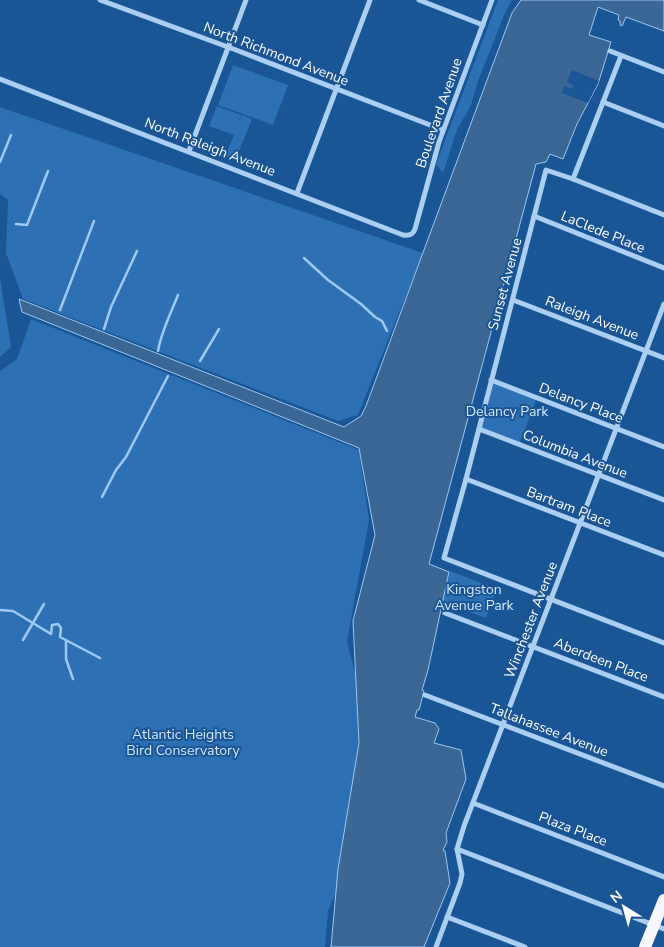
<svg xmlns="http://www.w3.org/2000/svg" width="664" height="947" font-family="'Nunito Sans',sans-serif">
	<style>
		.green { fill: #2d70b3 }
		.water { fill: #3c6795; stroke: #9fc9f2 }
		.pier { fill: #1a5595 }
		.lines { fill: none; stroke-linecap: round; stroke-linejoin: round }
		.stream { stroke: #9fc9f2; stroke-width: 2.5 }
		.minor { stroke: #accef0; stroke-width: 5 }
		.primary { stroke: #f5f9ff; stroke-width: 12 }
		.labels { text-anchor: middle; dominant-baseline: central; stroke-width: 4; stroke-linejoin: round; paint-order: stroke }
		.street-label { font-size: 14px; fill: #fff; stroke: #1a5595 }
		.park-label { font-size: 14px; fill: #d3e7fb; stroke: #1a5595 }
	</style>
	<rect width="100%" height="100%" fill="#1a5595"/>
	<!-- green -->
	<g class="green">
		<path d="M498,0h14l-7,13 -27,68 -7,24 -14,25 -14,43 -7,-9z"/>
		<path d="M233,65l55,20 -15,40 -55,-20z"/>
		<path d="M217,106l24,9 -2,6 3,-6 10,4 -17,42 -10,-4 9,-22 -25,-9z"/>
		<path d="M0,107l423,146 -65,162 -20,6 -315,-122 -17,-46 2,-53 -8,-6z"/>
		<path d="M0,278l11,69 -11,10z"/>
		<path d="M31,319l328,131 10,70 -22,121 21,86 -7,107 -33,77 -3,36h-325v-576l17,-12z"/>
		<path d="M491,380l46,18 -18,47 -40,-16z"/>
		<path d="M450,571l47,18 -11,29 -43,-16z"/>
	</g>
	<!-- water -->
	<path class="water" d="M521,0h143v31l-38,-14 -4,9 -2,-1v-4l-2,-1 1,-5 -21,-8 -9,28 22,7 -13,42 -21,40 -14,35 -13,-5 -4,8 -10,2 -107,400 20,8 -21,98 -6,20 2,1 -5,19h-2l-2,7 20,6 4,6 -5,14 27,7 5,29 -20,54 1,9 -4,8 2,1 5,32 -26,64h-93l7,-78 21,-126 -6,-122 22,-86 -16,-87 -337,-136 -3,-13 325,128 17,-11 5,-10 146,-393z"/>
	<!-- pier -->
	<path class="pier" d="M572,70l27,11 -11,22 -26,-10 2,-7 8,3 1,-4 -6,-3z"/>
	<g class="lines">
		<!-- stream -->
		<g class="stream">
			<path d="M0,162l11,-27"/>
			<path d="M16,224l11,1 21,-54"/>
			<path d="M304,258l24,22 33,24 14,13 7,4 5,10"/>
			<path d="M60,310l34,-89"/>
			<path d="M104,329l7,-22 26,-56"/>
			<path d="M158,351c3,-19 13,-38 20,-56"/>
			<path d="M200,361l19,-32"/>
			<path d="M102,497l14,-27 10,-13 42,-81"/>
			<path d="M0,610l13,1 38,23 1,-9 6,-1 3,4 -1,9 40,21"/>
			<path d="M23,640l21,-36"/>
			<path d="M66,640v19l7,20"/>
		</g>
		<!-- minor -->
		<g class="minor">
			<path d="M100,0l136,50 207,80"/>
			<path d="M419,0l64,25"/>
			<path d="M610,51l54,21"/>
			<path d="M0,79l403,156c6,1 10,0 12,-6l24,-87 53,-142"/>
			<path d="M603,102l61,24"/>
			<path d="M189,151l57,-151"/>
			<path d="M573,179l48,-123"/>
			<path d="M297,193l73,-193"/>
			<path d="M664,215l-91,-36 -27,-9 -80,309 -22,79 220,85"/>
			<path d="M534,216l130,52"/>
			<path d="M513,300l151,58"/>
			<path d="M491,380l173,67"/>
			<path d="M479,429l185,71"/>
			<path d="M466,479l198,76"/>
			<path d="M445,613l219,84"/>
			<path d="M425,695l239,91"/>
			<path d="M473,803l191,74"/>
			<path d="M457,849l207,80"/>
			<path d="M447,917l78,30"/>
			<path d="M436,947l24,-64 2,-9 -5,-25 7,-23 200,-522"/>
		</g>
		<!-- primary -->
		<path class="primary" d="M645,947l19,-47"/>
	</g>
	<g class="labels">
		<!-- street labels -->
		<g class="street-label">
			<text transform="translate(276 54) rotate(21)">North Richmond Avenue</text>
			<text transform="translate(439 113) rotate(-71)">Boulevard Avenue</text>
			<text transform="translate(210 147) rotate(21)">North Raleigh Avenue</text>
			<text transform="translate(603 232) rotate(22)">LaClede Place</text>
			<text transform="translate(505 284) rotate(-75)">Sunset Avenue</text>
			<text transform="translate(592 318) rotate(21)">Raleigh Avenue</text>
			<text transform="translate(581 403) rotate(21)">Delancy Place</text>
			<text transform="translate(575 454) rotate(21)">Columbia Avenue</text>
			<text transform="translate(569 507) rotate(21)">Bartram Place</text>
			<text transform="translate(531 620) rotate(-69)">Winchester Avenue</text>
			<text transform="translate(601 660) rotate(21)">Aberdeen Place</text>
			<text transform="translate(549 730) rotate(21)">Tallahassee Avenue</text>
			<text transform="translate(573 829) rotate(21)">Plaza Place</text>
		</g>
		<!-- park labels -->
		<g class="park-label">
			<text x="507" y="411">Delancy Park</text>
			<text x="474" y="589">Kingston<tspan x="474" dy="16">Avenue Park</tspan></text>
			<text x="183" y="734">Atlantic Heights<tspan x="183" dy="16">Bird Conservatory</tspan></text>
		</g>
	</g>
	<!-- north arrow -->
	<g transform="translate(624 907) rotate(323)" stroke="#1a5595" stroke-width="4" paint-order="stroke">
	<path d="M0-4L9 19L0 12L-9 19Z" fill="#ffffff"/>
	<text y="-8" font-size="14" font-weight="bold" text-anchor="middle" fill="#ffffff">N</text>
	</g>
</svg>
